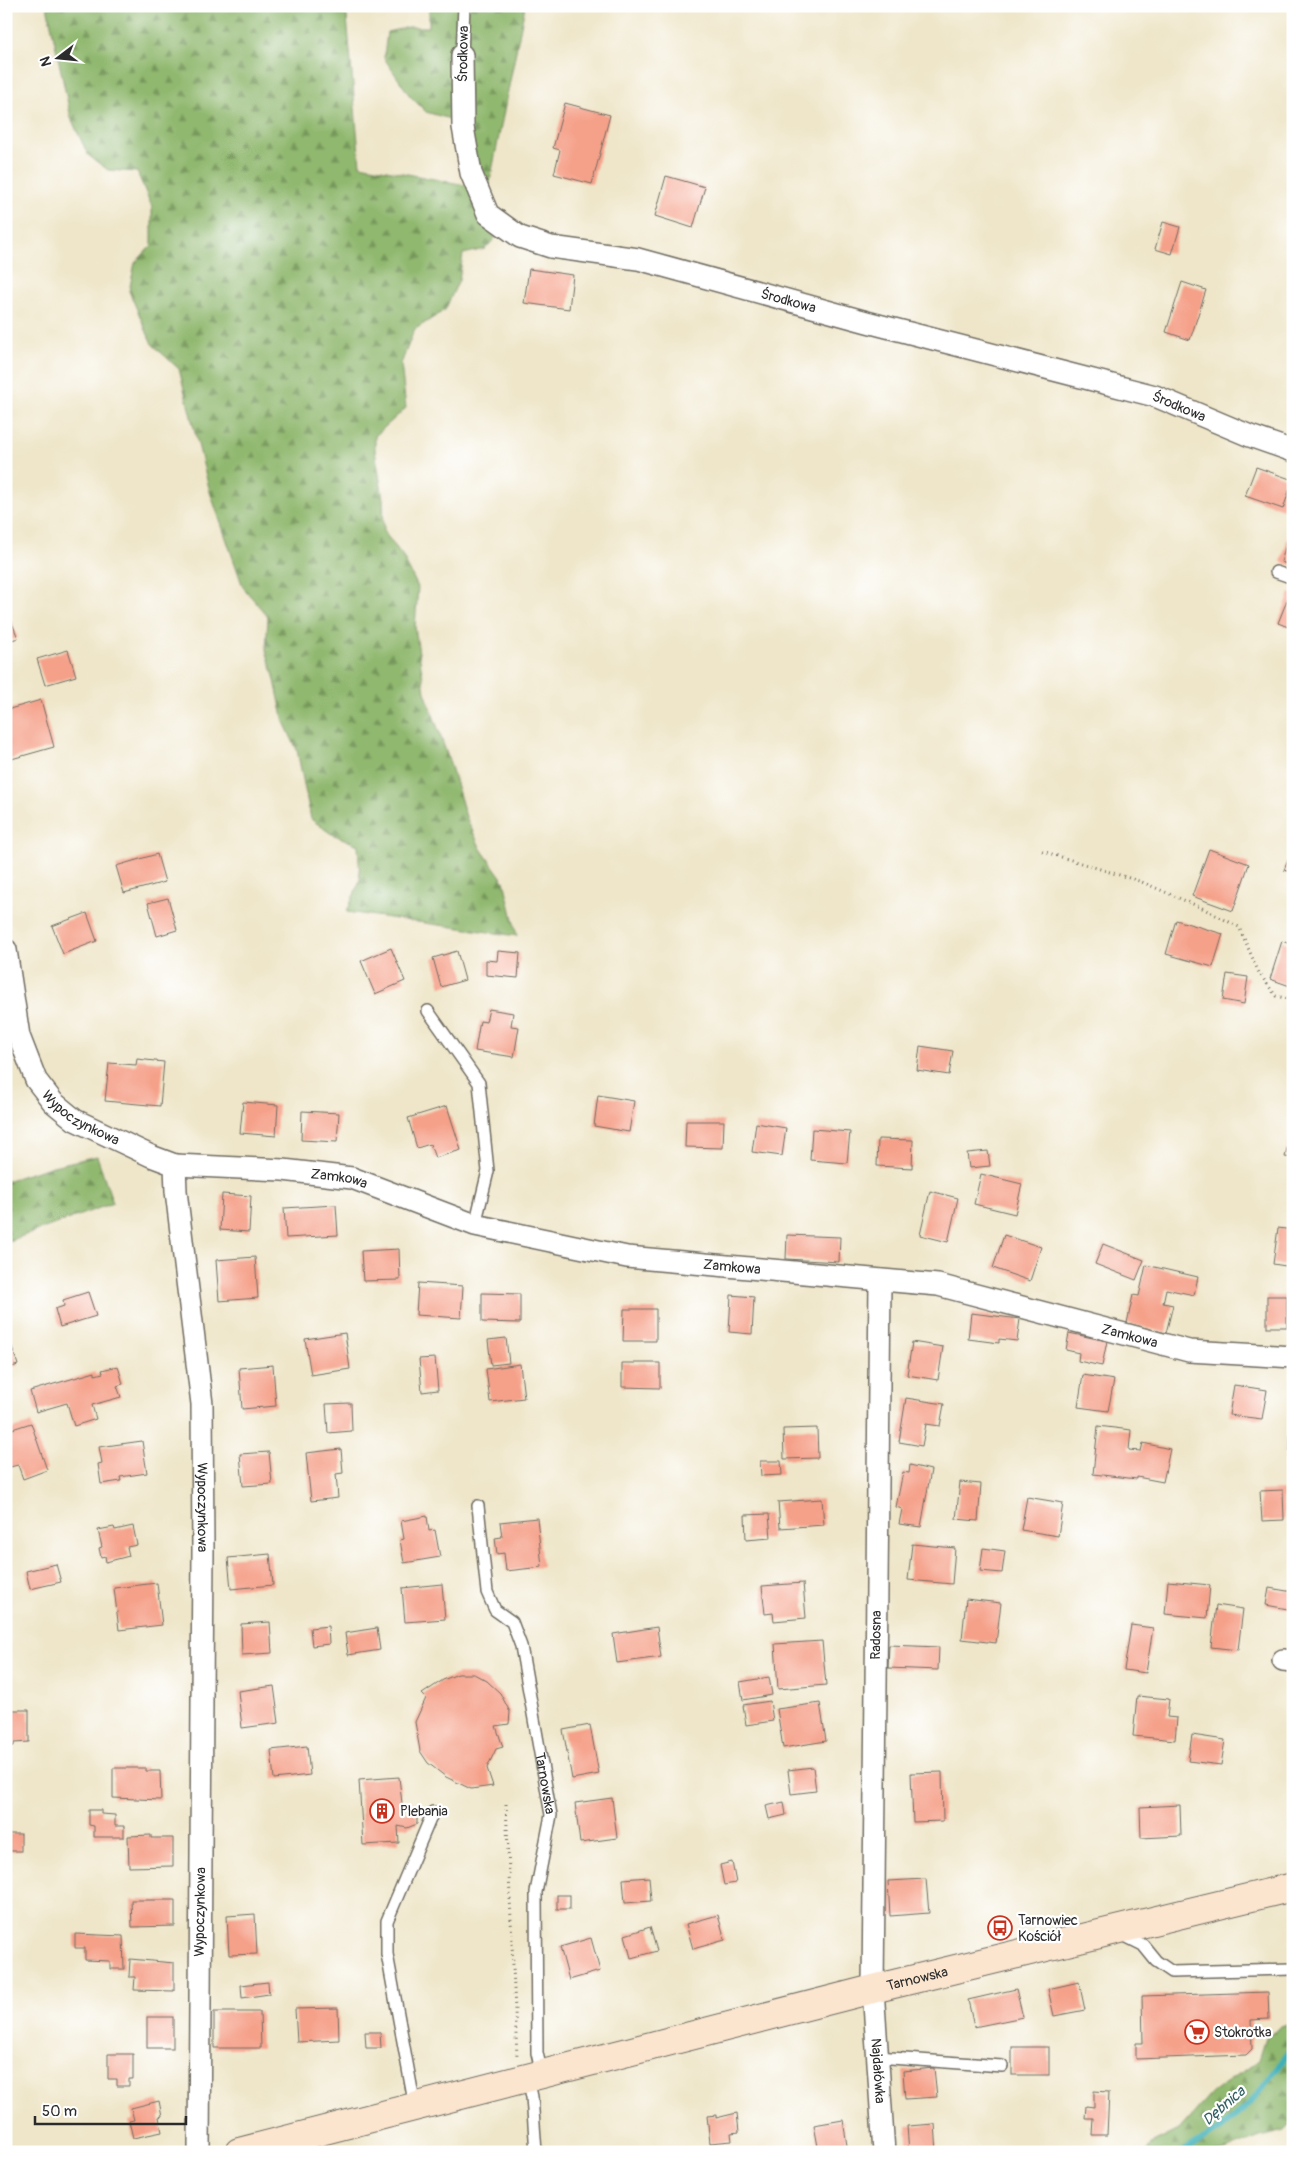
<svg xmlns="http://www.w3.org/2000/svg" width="1299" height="2158" font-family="Pangolin,sans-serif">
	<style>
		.forest { fill: url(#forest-firs); stroke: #5e724c }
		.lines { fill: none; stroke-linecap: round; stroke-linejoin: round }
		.stream { stroke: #40b0b8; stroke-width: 6 }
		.building { fill: #f5a18a }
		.lane-casing { stroke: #706c62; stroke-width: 14 }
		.street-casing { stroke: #706c62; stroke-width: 24 }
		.secondary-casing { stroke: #706c62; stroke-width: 30 }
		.path { stroke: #706c62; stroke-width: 3; stroke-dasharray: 1 4; stroke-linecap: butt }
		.lane { stroke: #fff; stroke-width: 11 }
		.street { stroke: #fff; stroke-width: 21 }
		.secondary { stroke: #fbe5cf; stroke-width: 28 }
		.labels { text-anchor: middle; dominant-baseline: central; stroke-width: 4.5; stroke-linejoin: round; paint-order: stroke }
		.street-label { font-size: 14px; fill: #2b2b2b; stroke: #fff }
		.poi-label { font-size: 14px; fill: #2b2b2b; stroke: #fff; text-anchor: start }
		.water-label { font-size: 15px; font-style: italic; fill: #336063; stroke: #fff }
	</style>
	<defs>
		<pattern id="forest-firs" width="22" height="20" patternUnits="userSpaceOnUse" patternTransform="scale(1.25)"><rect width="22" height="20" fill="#90b86e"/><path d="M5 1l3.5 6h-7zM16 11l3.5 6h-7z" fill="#76965b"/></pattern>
	</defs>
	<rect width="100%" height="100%" fill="#fff"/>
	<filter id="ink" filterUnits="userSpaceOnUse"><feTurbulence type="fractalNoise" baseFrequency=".02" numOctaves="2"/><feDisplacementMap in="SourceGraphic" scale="10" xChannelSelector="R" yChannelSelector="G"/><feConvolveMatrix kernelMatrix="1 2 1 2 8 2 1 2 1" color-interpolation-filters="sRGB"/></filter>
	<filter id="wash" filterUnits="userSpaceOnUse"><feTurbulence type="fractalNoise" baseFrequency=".0096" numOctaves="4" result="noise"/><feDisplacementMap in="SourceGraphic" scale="20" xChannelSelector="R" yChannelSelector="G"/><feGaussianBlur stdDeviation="1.12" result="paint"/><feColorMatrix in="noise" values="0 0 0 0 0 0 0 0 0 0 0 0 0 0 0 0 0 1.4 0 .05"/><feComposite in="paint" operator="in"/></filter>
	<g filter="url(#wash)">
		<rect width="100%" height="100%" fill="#efe6c9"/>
		<!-- forest -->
		<g class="forest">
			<path d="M47,6h299l14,159 116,22 -9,-63 -41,-12 -16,-16 -26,-38 3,-26 22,-5h20v-21h96l-40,200 20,21 -20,22 -22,5 -4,26 -14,30 -31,20 -13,34 5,44 -31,28v14l8,49 1,33 18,23 16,32 -3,40 10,65 25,71 16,54 15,32 23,32 13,55 -170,-24 13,-32 -2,-35 -28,-12 -19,-14 -14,-69 -13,-28 -10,-46 -8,-26 2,-33 -25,-30 -33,-95 -31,-123 -27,-25 -23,-53 6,-28 17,-18v-38l-15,-35 -29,-2 -20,-15 -17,-37z"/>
			<path d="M97,1156l16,47 -107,39v-61l47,-15z"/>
			<path d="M1293,2023v98l-9,10 -24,6 -37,15h-77l7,-9 26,-13 33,-37 46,-33 7,-22 16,-11z"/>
		</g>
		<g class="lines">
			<!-- stream -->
			<path class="stream" d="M1184,2152l36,-23 30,-25 43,-57"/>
		</g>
		<g id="blocks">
			<!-- building -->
			<g class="building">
				<path d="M565,103l45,12 -18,69 -38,-10 6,-24 -7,-2z"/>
				<path d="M666,176l39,11 -12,41 -38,-12z"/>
				<path d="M1163,222l17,5 -8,27 -17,-5z"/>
				<path d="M529,269l44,6 -4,34 -45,-6z"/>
				<path d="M1182,282l24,8 -16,50 -24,-8z"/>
				<path d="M1256,467l37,13 -10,29 -38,-13z"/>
				<path d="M1290,531l3,1v34l-12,-4z"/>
				<path d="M1290,593l3,1v35l-15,-6z"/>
				<path d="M6,608l12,30 -12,4z"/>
				<path d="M68,650l8,26 -31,9 -8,-26z"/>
				<path d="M41,700l13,47 -46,13 -2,-8v-42z"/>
				<path d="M1293,848v25l-9,-3z"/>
				<path d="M1209,849l40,15 -16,47 -41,-15z"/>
				<path d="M157,854l8,28 -41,11 -8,-27z"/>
				<path d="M168,898l9,32 -20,6 -9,-33z"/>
				<path d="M87,913l10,28 -34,13 -11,-28z"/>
				<path d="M1176,920l47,14 -10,33 -47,-13z"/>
				<path d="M1282,941l11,4v31l-3,10 -20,-7z"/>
				<path d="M391,948l14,33 -30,13 -14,-33z"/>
				<path d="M457,951l8,29 -24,7 -8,-29z"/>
				<path d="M498,951l22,2 -2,25 -32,-3v-15l11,1z"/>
				<path d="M1227,974l21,3 -4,27 -21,-4z"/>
				<path d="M489,1009l24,4 -2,13 8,1 -5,30 -39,-6 5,-30 6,1z"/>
				<path d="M920,1046l33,5 -4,24 -32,-5z"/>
				<path d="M137,1059l27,3 -4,44 -55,-5 4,-38 27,2z"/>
				<path d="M598,1095l36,6 -5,31 -35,-6z"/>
				<path d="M243,1102l35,3 -2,31 -36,-3z"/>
				<path d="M447,1106l14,44 -26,8 -5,-14 -13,4 -9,-30z"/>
				<path d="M302,1111l37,2 -2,29 -36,-2z"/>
				<path d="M686,1121h38l-1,27 -38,-1z"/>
				<path d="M756,1123l30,5 -4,28 -30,-4z"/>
				<path d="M1292,1128h1v30l-8,-1z"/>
				<path d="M812,1129l38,3 -3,31 -37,-3z"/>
				<path d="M878,1139l35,1 -1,28 -35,-2z"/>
				<path d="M988,1151l2,15 -21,2 -2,-15z"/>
				<path d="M981,1174l41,10 -7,30 -41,-10z"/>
				<path d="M930,1191l28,7 -10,44 -28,-7z"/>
				<path d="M222,1194l29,2 -2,36 -29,-2z"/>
				<path d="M336,1205l2,30 -52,3 -2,-30z"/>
				<path d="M1278,1228l15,2 -1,37 -19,-3z"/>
				<path d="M787,1235l53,2 -1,25 -53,-3z"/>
				<path d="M1004,1235l37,12 -11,34 -37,-13z"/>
				<path d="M1103,1244l41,16 -8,20 -41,-16z"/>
				<path d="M399,1249l1,31 -37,1 -2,-30z"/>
				<path d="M255,1257l3,41 -39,3 -3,-41z"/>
				<path d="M1146,1265l52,12 -4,18 -28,-6 -3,14 10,2 -7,28 -39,-10 6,-28 6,1z"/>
				<path d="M418,1283l45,3 -2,32 -45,-3z"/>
				<path d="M88,1292l8,24 -36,11 -5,-18 9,-3 -1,-6z"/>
				<path d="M482,1293l38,1v29l-38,-1z"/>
				<path d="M731,1295l23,2 -2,37 -23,-2z"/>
				<rect x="1267" y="1296" width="20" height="31"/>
				<path d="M624,1309h32v32h-33z"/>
				<path d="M971,1313l49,6 -3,22 -18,-2v4l-31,-4z"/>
				<path d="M345,1333l5,36 -39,6 -6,-36z"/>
				<path d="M1069,1333l38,8 -5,25 -24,-5 1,-8 -13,-3z"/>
				<path d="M9,1338l9,27 -12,4v-30z"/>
				<path d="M506,1338l3,25 -18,2 -3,-25z"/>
				<path d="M912,1342l31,5 -5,33 -31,-5z"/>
				<path d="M435,1358l3,32 -16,2 -3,-33z"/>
				<path d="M622,1363h38v25l-38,-1z"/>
				<path d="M520,1364l4,34 -34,4 -4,-33z"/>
				<path d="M273,1365l3,41 -34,3 -3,-41z"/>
				<path d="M118,1366l5,18 -6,2 4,11 -29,8 4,14 -22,7 -7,-23 -31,9 -6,-21 65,-19v3l8,-2 -1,-3z"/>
				<path d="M1083,1375l31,5 -6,31 -30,-4z"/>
				<path d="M1234,1385l33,5 -5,29 -33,-4z"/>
				<path d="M906,1398l38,6 -4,22 -14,-2 -4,22 -23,-4z"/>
				<path d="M351,1403l1,28 -24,2 -2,-29z"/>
				<path d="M31,1423l16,47 -24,9 -5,-14 -8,2 -4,-11v-25z"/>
				<path d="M1098,1426l33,4 -2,20 12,1 2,-8 27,6 -7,33 -26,-5v2l-44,-5z"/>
				<path d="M817,1428l1,30 -34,1 -1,-30z"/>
				<path d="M1290,1429h3v37h-4z"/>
				<path d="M142,1441l5,32 -27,4 1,4 -20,3 -3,-20 4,-1 -3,-16z"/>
				<path d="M341,1449l2,24 -7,1 2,24 -27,3 -5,-48z"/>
				<path d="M269,1452l3,32 -29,2 -3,-32z"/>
				<path d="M760,1461h21l1,14 -21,1z"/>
				<path d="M910,1465l21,5 -10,57 -22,-3 3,-15 -6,-2 7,-35 6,1z"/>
				<path d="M960,1482l21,2 -3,37 -22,-2z"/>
				<path d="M1283,1490l1,30 -22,1 -2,-30z"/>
				<path d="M1027,1497l36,6 -5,33 -37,-6z"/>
				<path d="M822,1499l2,26 -44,3 -2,-26z"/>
				<path d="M769,1514l2,24 -25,2 -1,-25z"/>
				<path d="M427,1516l2,15 6,-1 5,27 -36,6 -4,-23 4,-1 -3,-18z"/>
				<path d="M537,1518l5,49 -36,4 -2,-18 -7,1 -2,-16 7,-1 -2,-15z"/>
				<path d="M133,1526l4,19 -10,2 2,9 -23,6 -1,-6 -4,1 -2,-9 3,-1 -4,-17 16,-3 1,3z"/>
				<path d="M912,1544l43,4 -3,36 -44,-4z"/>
				<path d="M983,1548l22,3 -3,22 -22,-2z"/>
				<path d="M270,1554l3,31 -42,4 -3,-31z"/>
				<path d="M56,1564l5,18 -31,7 -4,-18z"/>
				<path d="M1168,1581l42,4 -3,33 -42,-4z"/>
				<path d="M157,1583l5,42 -43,5 -5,-42z"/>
				<path d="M803,1583l3,35 -32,3 -1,-8 -8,1 -3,-28z"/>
				<path d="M442,1584l3,35 -40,3 -3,-34z"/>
				<path d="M1269,1588l24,4v18l-27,-5z"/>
				<path d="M966,1599l35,4 -5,40 -34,-4z"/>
				<path d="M1216,1605l27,4 -5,41 -27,-3z"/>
				<path d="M270,1622l2,31 -30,2 -1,-31z"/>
				<path d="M1131,1625l22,3 -7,45 -22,-3z"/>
				<path d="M328,1626l1,18 -17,2 -2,-18z"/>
				<path d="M657,1627l4,30 -44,6 -4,-29z"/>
				<path d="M377,1628l3,22 -32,5 -3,-22z"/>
				<path d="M822,1641l4,44 -48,4 -3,-45z"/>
				<path d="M889,1645l50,2 -1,23 -50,-2z"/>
				<path d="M458,1674h16l13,7 13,12 10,19 -1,12 -13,2 7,21 -7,2 -9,19 6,18 -22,3 -25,-12 -18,-14 -8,-12 -5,-29 11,-24 -4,-4 21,-14z"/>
				<path d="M769,1677l3,18 -29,5 -3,-18z"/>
				<path d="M274,1686l5,37 -37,5 -4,-37z"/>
				<path d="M1137,1696l32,3 -2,18 10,1 -2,22 -42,-4z"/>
				<path d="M770,1701l3,20 -27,4 -3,-20z"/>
				<path d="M820,1703l6,38 -43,7 -6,-39z"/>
				<path d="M6,1710h23v32l-15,1v3h-8z"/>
				<path d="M590,1725l9,49 -27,5 -9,-49z"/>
				<path d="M1192,1735l33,5 -4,25 -33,-4z"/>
				<path d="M307,1746l3,29 -36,4 -3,-29z"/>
				<path d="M813,1767l3,24 -25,3 -3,-24z"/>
				<path d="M113,1768h33v3h14l1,29 -48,-2z"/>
				<path d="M942,1772l1,49 -30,1 -2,-49z"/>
				<path d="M399,1777l4,35 11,-2 3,5v9l-10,4 -9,-2 1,17 -36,2 -4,-65z"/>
				<path d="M612,1798l5,40 -37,5 -5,-40z"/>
				<path d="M784,1802l2,13 -17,4 -3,-13z"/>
				<path d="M1180,1805l1,31 -40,2 -1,-31z"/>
				<path d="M89,1810h12v4l14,1v11h9v11h-30v-11l-5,-1z"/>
				<rect x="6" y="1834" width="15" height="17"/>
				<path d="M151,1835v3h22v28l-44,1 -1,-31z"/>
				<path d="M732,1862l4,21 -12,2 -4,-20z"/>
				<path d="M649,1877l2,24 -26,2 -2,-24z"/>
				<path d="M926,1879l3,34 -39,3 -2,-35z"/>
				<rect x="557" y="1895" width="13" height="14"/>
				<path d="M131,1900h44v26l-43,1z"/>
				<path d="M255,1914l2,40 -28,1 -2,-39z"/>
				<path d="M718,1915l7,25 -32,9 -7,-25z"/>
				<path d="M650,1927l7,24 -26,7 -6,-23z"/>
				<path d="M75,1934l48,2 1,33h-14v-8l-25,-1v-12h-10z"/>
				<path d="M591,1938l9,33 -31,9 -9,-33z"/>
				<path d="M130,1959l44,4v28l-40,-1 1,-13h-6z"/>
				<path d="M268,1982l1,12 -27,4 -1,-13z"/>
				<path d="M1079,1982l6,28 -31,6 -6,-27z"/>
				<path d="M1016,1989l7,28 -49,10 -6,-27z"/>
				<path d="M1268,1992l1,27 -18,1 1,29 -6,6 -110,4v-16h7l-1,-47z"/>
				<path d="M338,2008l1,32 -42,2 -2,-33z"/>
				<path d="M214,2012h46l1,36h-47z"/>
				<rect x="147" y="2017" width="26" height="31"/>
				<path d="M365,2032h15l1,16h-15z"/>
				<rect x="1012" y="2047" width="37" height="28"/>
				<path d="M108,2054h25v25h-4v7h-12v-7h-9z"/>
				<path d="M934,2068l3,29 -32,2 -2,-28z"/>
				<path d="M1094,2091l15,1 -2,43h-15l1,-17h-8l1,-12 8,1z"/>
				<path d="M159,2101l3,15 -3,1 3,15 -29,6 -4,-17 5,-1 -3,-12z"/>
				<path d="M737,2113l2,19 -8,1 1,8 -22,2 -3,-27 9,-1v3z"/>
				<path d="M843,2120l5,32h-29l-5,-27z"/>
				<path d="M935,2124l2,28h-28l-2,-26z"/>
			</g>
		</g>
	</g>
	<g filter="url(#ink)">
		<use href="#blocks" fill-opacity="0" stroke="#706c62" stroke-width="1"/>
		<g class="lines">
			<!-- lane casing -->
			<g class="lane-casing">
				<g id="lane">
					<path d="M462,55l2,-49"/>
					<path d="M1276,572l17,6"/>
					<path d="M428,1011l51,72 9,88 -13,54"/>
					<path id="s1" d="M478,1506l9,86 8,18 17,12 9,24 30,169 -15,77 1,161 5,21"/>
					<path d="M1121,1934l22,11 13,16 16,11 121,-3"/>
					<path d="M877,2057l125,9"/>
					<path d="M528,2078l4,19 4,55"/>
					<path d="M415,2107l-28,-153v-33l46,-109"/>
				</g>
			</g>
			<!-- street casing -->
			<g class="street-casing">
				<g id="street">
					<path id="s2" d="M462,55l1,72 8,46 17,41 32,23 31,10 87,12 229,63 288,74 95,40 43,15"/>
					<path id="s3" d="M6,950l13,86 17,44 17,22 22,18 76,36 24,9 1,26 26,213 1,146 -4,602"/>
					<path id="s4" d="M175,1165l108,5 69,8 123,47 152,32 311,28 251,66 104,6"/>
					<path id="s5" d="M880,1281l-7,708 11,163"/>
					<path d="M1283,1660l10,1"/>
				</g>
			</g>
			<!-- secondary casing -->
			<g class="secondary-casing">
				<g id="secondary">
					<path id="s6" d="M239,2152l634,-163 420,-102"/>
				</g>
			</g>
			<!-- path -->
			<g class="path">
				<path d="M1042,851l100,31 60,26 37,19 20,46 17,23 17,4"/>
				<path d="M506,1804l11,253"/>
			</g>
			<!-- lane -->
			<use href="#lane" class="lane"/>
			<!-- street -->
			<use href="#street" class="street"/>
			<!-- secondary -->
			<use href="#secondary" class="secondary"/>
		</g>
	</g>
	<!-- icons -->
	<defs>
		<g id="building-ring" transform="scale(1.25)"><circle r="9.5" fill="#fff" stroke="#c8321e" stroke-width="1.5"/><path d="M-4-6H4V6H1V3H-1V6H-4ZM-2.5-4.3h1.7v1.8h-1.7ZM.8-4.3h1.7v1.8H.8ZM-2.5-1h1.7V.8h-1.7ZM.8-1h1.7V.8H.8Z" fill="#c8321e"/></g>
		<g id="bus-ring" transform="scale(1.25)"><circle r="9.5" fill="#fff" stroke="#c8321e" stroke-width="1.5"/><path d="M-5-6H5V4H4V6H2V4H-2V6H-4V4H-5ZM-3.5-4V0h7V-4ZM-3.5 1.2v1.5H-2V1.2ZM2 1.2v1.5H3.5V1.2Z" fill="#c8321e"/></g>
		<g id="supermarket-ring" transform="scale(1.25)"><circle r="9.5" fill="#fff" stroke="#c8321e" stroke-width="1.5"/><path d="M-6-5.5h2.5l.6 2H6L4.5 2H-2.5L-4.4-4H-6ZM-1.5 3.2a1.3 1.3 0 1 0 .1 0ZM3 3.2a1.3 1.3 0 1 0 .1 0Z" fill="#c8321e"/></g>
	</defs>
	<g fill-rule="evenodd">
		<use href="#building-ring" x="382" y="1811"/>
		<use href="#bus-ring" x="1000" y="1928"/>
		<use href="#supermarket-ring" x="1197" y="2032"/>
	</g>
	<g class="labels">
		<!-- street labels -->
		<g class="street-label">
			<text transform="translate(463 54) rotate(-89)">Środkowa</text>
			<text stroke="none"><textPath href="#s2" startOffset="479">Środkowa</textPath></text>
			<text stroke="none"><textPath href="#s2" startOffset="884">Środkowa</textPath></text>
			<text stroke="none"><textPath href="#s3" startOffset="194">Wypoczynkowa</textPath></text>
			<text stroke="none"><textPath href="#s4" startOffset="165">Zamkowa</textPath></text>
			<text stroke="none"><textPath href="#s4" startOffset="570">Zamkowa</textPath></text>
			<text stroke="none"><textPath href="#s4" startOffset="975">Zamkowa</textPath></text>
			<text stroke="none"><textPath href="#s3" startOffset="644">Wypoczynkowa</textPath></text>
			<text transform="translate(876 1635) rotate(-89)">Radosna</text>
			<text stroke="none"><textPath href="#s1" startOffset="292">Tarnowska</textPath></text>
			<text transform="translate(200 1912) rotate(-89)">Wypoczynkowa</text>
			<text stroke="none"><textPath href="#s6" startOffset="700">Tarnowska</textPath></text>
			<text stroke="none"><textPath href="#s5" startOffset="790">Najdałówka</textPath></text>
		</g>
		<!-- poi labels -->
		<g class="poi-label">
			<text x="400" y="1811">Plebania</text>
			<text x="1018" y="1920">Tarnowiec<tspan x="1018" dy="16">Kościół</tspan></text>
			<text x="1214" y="2032">Stokrotka</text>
		</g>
		<!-- water labels -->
		<g class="water-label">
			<text transform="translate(1224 2106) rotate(-41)">Dębnica</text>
		</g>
	</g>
	<!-- margin -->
	<rect width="1299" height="2158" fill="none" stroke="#fff" stroke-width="25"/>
	<!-- north arrow -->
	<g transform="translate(58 58) rotate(254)" stroke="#ffffff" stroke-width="4" paint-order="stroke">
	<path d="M0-4L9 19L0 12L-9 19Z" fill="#2b2b2b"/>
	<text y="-8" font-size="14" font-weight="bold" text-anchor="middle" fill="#2b2b2b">N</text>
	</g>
	<!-- scale -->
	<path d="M35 2116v8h151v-8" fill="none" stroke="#2b2b2b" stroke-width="2.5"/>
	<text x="42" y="2116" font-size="15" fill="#2b2b2b" stroke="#ffffff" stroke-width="4" paint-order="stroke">50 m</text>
</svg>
